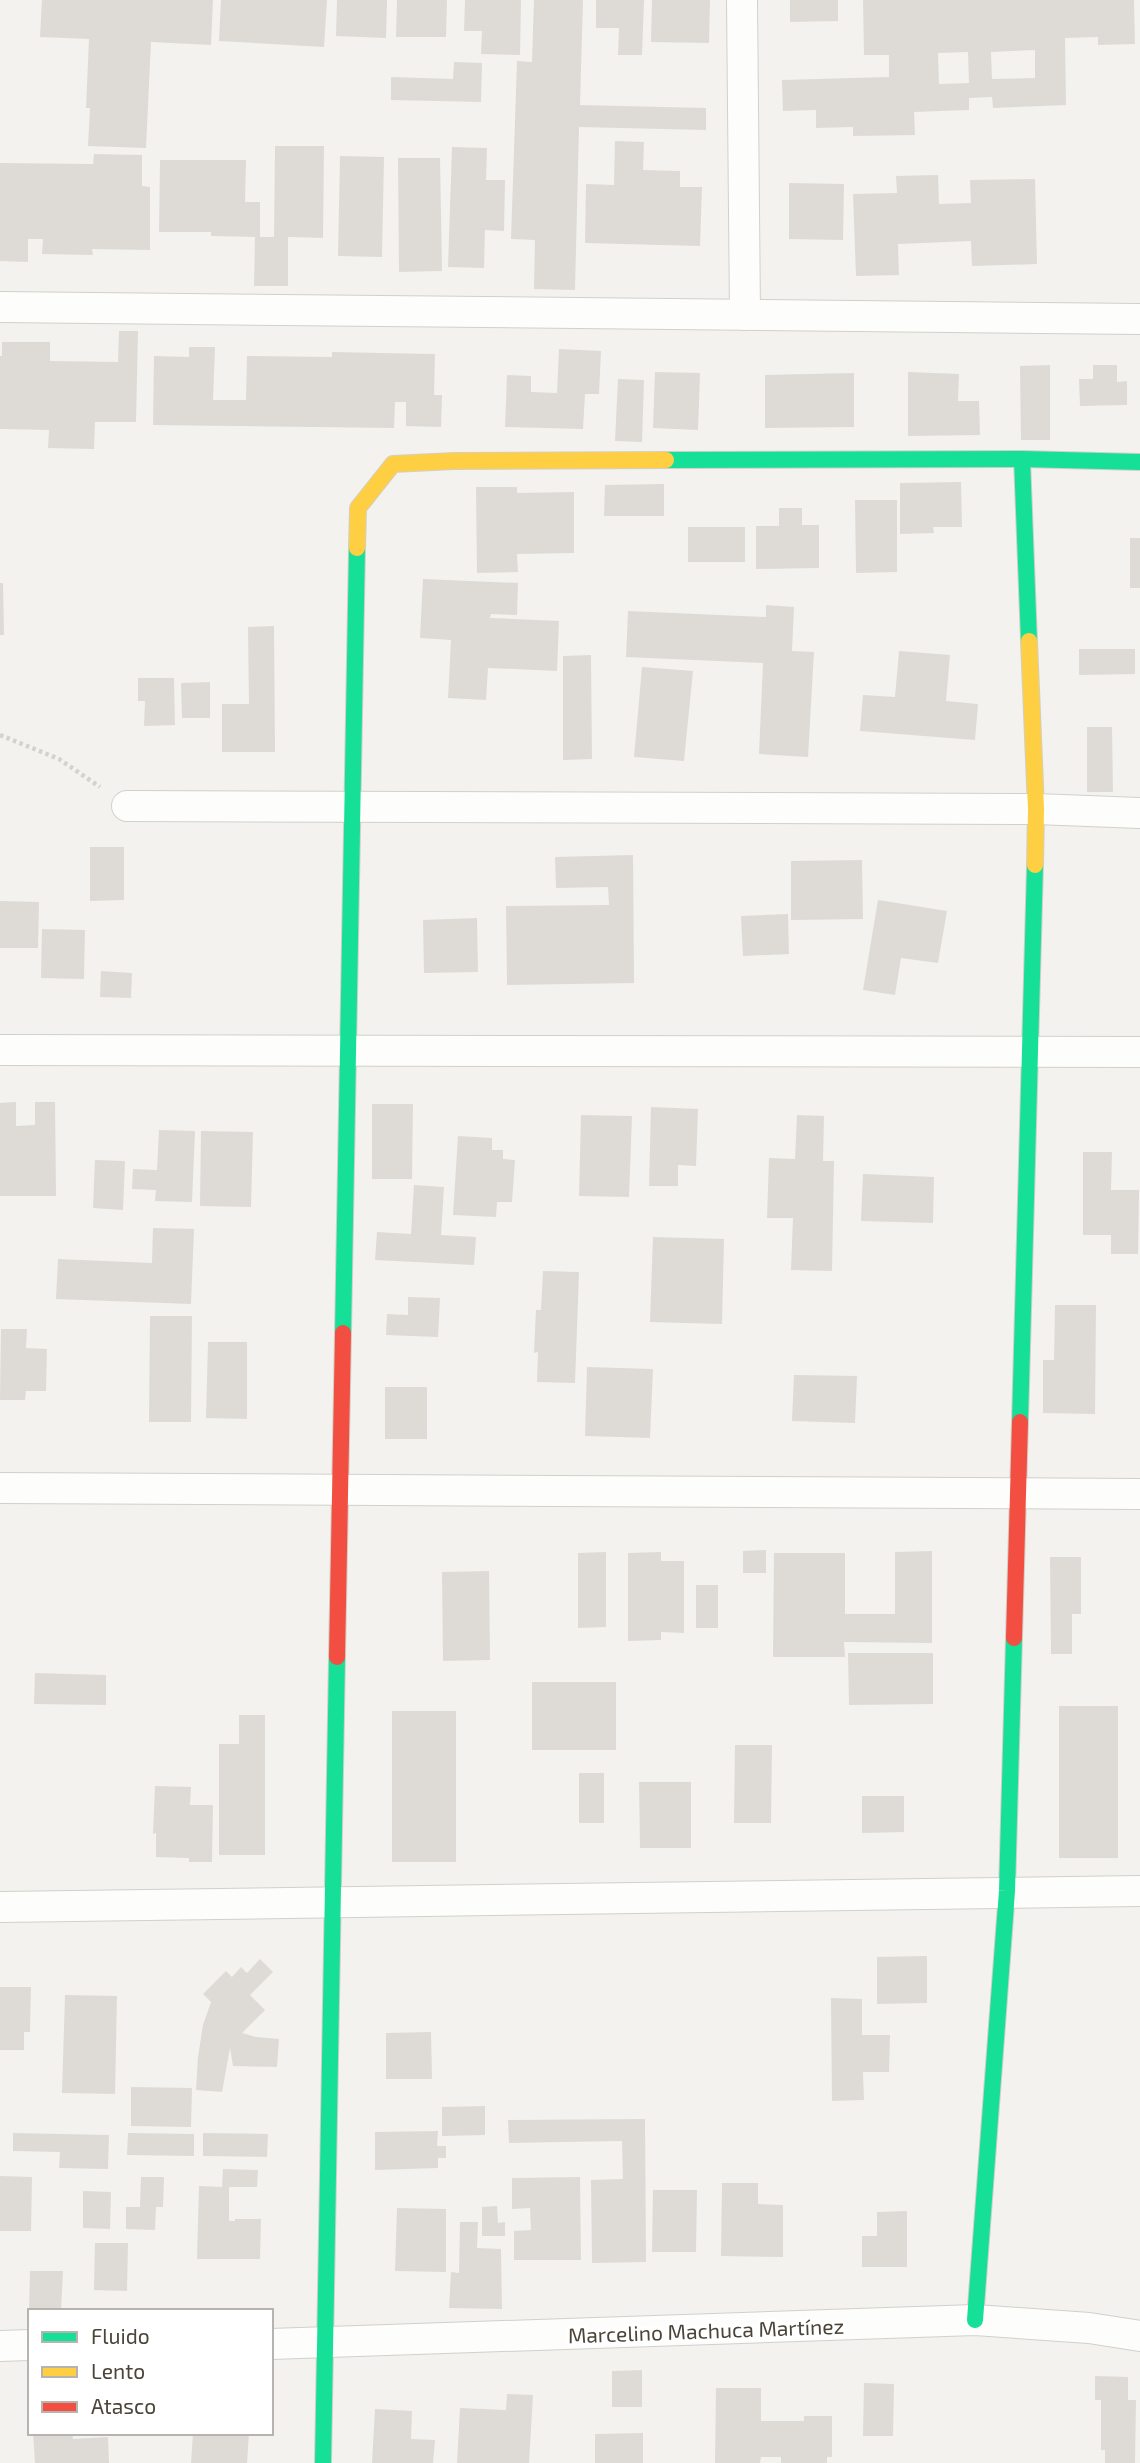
<svg xmlns="http://www.w3.org/2000/svg" width="1140" height="2463" font-family="'Exo 2',sans-serif">
	<style>
		.building { fill: #dedbd6; fill-rule: evenodd }
		.lines { fill: none; stroke-linecap: round; stroke-linejoin: round }
		.street-casing { stroke: #d2d0cb; stroke-width: 32 }
		.fast-casing { stroke: #d3cfc5; stroke-width: 18 }
		.slow-casing { stroke: #d3cfc5; stroke-width: 18 }
		.jam-casing { stroke: #d3cfc5; stroke-width: 18 }
		.path { stroke: #d3d2cc; stroke-width: 4.5; stroke-dasharray: 3.5 3.5; stroke-linecap: butt }
		.street { stroke: #fdfdfc; stroke-width: 30 }
		.fast { stroke: #16e098; stroke-width: 16 }
		.slow { stroke: #ffcf43; stroke-width: 16 }
		.jam { stroke: #f24e42; stroke-width: 16 }
		.labels { text-anchor: middle; dominant-baseline: central; stroke-width: 7; stroke-linejoin: round; paint-order: stroke }
		.street-label { font-size: 21px; fill: #4b4439; stroke: #fff }
	</style>
	<rect width="100%" height="100%" fill="#f4f2ee"/>
	<!-- building -->
	<g class="building">
		<path d="M42,0h171l-2,45 -60,-3 -5,106 -58,-2 2,-38h-4l3,-69 -49,-2z"/>
		<path d="M221,0h106l-3,47 -105,-6z"/>
		<path d="M337,0h50l-1,38 -50,-2z"/>
		<path d="M397,0h50l-1,37h-50z"/>
		<path d="M465,0h56l-1,55 -39,-1 1,-23h-18z"/>
		<path d="M534,0h49l-3,105 126,3v22l-127,-3 -4,163 -41,-1 1,-49 -24,-1 6,-178 15,1z"/>
		<path d="M596,0h48l-2,55h-24l1,-27h-23z"/>
		<path d="M652,0h58l-1,43 -58,-1z"/>
		<path d="M790,0h48v21l-48,1z"/>
		<path d="M863,0h271l1,44 -37,1v-8l-33,1 1,67 -73,3 -1,-11 -23,1v12l-55,2 1,23 -62,1v-9l-37,1v-18l-33,1 -1,-31 107,-3v-22h-25zM1035,50v28l-43,1 -1,-27zM968,52l1,31 -30,1 -1,-31z"/>
		<path d="M454,62l28,1 -1,39 -90,-2v-23l62,2z"/>
		<path d="M615,141l29,1 -1,28 37,1v16h22l-2,59 -115,-3 1,-59 28,1z"/>
		<path d="M275,146h49l-1,92 -35,-1v49h-34l1,-49 -44,-1v-4h-52l1,-72h86l-1,42h15v35h14z"/>
		<path d="M452,147l35,1 -1,32h19l-1,51 -19,-1 -1,38 -36,-1z"/>
		<path d="M94,154l48,1v31l8,1v63l-58,-1 1,6 -51,-1 1,-15h-15v23l-28,-1v-98l93,1z"/>
		<path d="M340,156l44,1 -2,100 -44,-1z"/>
		<path d="M398,158h42l2,113 -43,1z"/>
		<path d="M938,175l1,29 32,-1 -1,-23 65,-1 2,85 -65,2 -1,-25 -73,3 1,31 -43,1 -3,-82 44,-1 -1,-17z"/>
		<path d="M789,183l55,1 -1,56 -54,-1z"/>
		<path d="M119,331h19l-2,91h-41l-1,27 -46,-1 1,-18 -49,-1v-73h2v-14h48v19l68,1z"/>
		<path d="M189,347h26l-2,53h33l1,-44 85,1v-5l103,2 -1,41h8l-1,32 -35,-1v-24h-11l-1,26 -241,-3 1,-69 35,1z"/>
		<path d="M559,349l42,2 -2,43h-14l-2,35 -78,-2 2,-52 24,1v16l26,1z"/>
		<path d="M1050,365v75h-29l-1,-74z"/>
		<path d="M1093,365h24v17l10,-1v24l-47,1 -1,-27h14z"/>
		<path d="M655,372l45,1 -2,57 -45,-2z"/>
		<path d="M908,372l51,2 -1,27h21l1,34 -72,1z"/>
		<path d="M854,373v54l-89,1v-53z"/>
		<path d="M618,379l26,1 -2,62 -27,-1z"/>
		<path d="M961,482l1,45h-29l1,6 -34,1v-51z"/>
		<path d="M664,484v32h-60l1,-31z"/>
		<path d="M476,487h41v6l57,-1v61l-57,1 1,18 -41,1z"/>
		<path d="M855,500h42v72l-41,1z"/>
		<path d="M779,508h23v17h17v43l-63,1v-43h23z"/>
		<rect x="688" y="527" width="57" height="35"/>
		<rect x="1130" y="538" width="10" height="50"/>
		<path d="M423,579l95,4 -1,32 -26,-1 -1,4 69,3 -2,50 -69,-3 -2,32 -38,-2 3,-58 -31,-2z"/>
		<path d="M0,583h3l1,52h-4z"/>
		<path d="M766,605l28,2 -2,44 22,1 -6,105 -49,-3 4,-91 -137,-6 2,-46 138,6z"/>
		<path d="M274,626l1,126h-53v-48h27l-1,-77z"/>
		<path d="M1079,649h56v25l-56,1z"/>
		<path d="M899,651l51,4 -4,46 32,3 -3,36 -115,-9 3,-36 32,2z"/>
		<path d="M591,655l1,104 -29,1v-104z"/>
		<path d="M642,667l51,4 -9,90 -50,-4z"/>
		<path d="M138,678h36l1,47 -31,1 1,-25h-7z"/>
		<path d="M210,682v36h-28l-1,-35z"/>
		<path d="M1087,727h25l1,65h-26z"/>
		<path d="M90,847h34v53l-34,1z"/>
		<path d="M633,855l1,128 -127,2 -1,-79 103,-1 -1,-18 -52,1 -1,-31z"/>
		<path d="M862,860l1,59 -72,1v-59z"/>
		<path d="M878,900l69,11 -9,52 -37,-5 -6,37 -32,-5z"/>
		<path d="M0,901l39,1 -1,46h-38z"/>
		<path d="M788,914l1,40 -46,2 -2,-40z"/>
		<path d="M477,918l1,54 -54,1 -1,-53z"/>
		<path d="M42,929l43,1 -1,49 -43,-1z"/>
		<path d="M101,971l31,2 -1,25 -31,-1z"/>
		<path d="M16,1102v24l19,-1v-23h20l1,94h-56v-93z"/>
		<path d="M372,1104h41l-1,75h-40z"/>
		<path d="M651,1107l47,2 -2,57 -18,-1v21h-29z"/>
		<path d="M581,1115l51,1 -3,81 -50,-1z"/>
		<path d="M797,1115l27,1 -1,45h11l-2,110 -41,-1 2,-52h-26l2,-60 26,1z"/>
		<path d="M159,1130l36,1 -3,71 -37,-1 1,-11 -24,-1 1,-20 24,1z"/>
		<path d="M201,1131l52,1 -2,75 -51,-1z"/>
		<path d="M458,1136l34,2v12h11v9l12,1 -3,42h-15l-1,15 -43,-2z"/>
		<path d="M1083,1152h29l-1,38h28l-1,64h-27v-19h-28z"/>
		<path d="M95,1160l30,1 -2,49 -30,-2z"/>
		<path d="M863,1174l71,3 -1,46 -72,-2z"/>
		<path d="M414,1185l30,2 -3,48 35,2 -2,28 -99,-5 2,-28 34,2z"/>
		<path d="M153,1228l41,1 -3,75 -135,-5 2,-40 94,4z"/>
		<path d="M653,1237l71,2 -2,85 -72,-2z"/>
		<path d="M543,1271l36,1 -4,111 -38,-1 1,-30 -4,1 2,-43h5z"/>
		<path d="M408,1297l32,1 -2,39 -52,-2 1,-21 21,1z"/>
		<path d="M1055,1305h41l-1,109 -52,-1v-53h11z"/>
		<path d="M150,1316h42l-1,106h-42z"/>
		<path d="M1,1329h26l-1,19 21,1 -1,42h-20l-1,9h-25z"/>
		<path d="M208,1342h39v77l-41,-1z"/>
		<path d="M587,1367l66,2 -3,69 -65,-2z"/>
		<path d="M794,1375l63,1 -2,47 -63,-2z"/>
		<rect x="385" y="1387" width="42" height="52"/>
		<path d="M766,1550v23h-23v-22z"/>
		<path d="M932,1551v92l-88,-1 1,15h-72l1,-104h71v61h50v-62z"/>
		<path d="M606,1552v75l-28,1v-75z"/>
		<path d="M661,1552v9h23v72l-23,-1v8l-33,1v-88z"/>
		<path d="M1050,1557h31v57h-9v40h-21z"/>
		<path d="M489,1571l1,89 -47,1 -1,-89z"/>
		<rect x="696" y="1585" width="22" height="43"/>
		<path d="M848,1653h85v51l-84,1z"/>
		<path d="M35,1673l71,2v30l-72,-1z"/>
		<rect x="532" y="1682" width="84" height="68"/>
		<rect x="1059" y="1706" width="59" height="152"/>
		<rect x="392" y="1711" width="64" height="151"/>
		<path d="M239,1715h26v140h-46v-111h20z"/>
		<path d="M735,1745h37l-1,78h-37z"/>
		<rect x="579" y="1773" width="25" height="50"/>
		<path d="M639,1782h52v66h-51z"/>
		<path d="M155,1786l36,1 -1,18h23l-1,57h-23v-4l-33,-1v-24l-3,1z"/>
		<path d="M862,1796h42v36l-42,1z"/>
		<path d="M927,1956v47l-50,1v-47z"/>
		<path d="M260,1959l13,13 -23,23 15,15 -23,23 14,4 23,2 -2,28 -44,-1 -3,-18 -8,44 -26,-2 2,-33 5,-32 8,-23 -8,-8 23,-23 6,6 9,-10 6,6z"/>
		<path d="M0,1987h31l-1,45h-6v18h-24z"/>
		<path d="M65,1995l52,1 -2,98 -53,-1z"/>
		<path d="M831,1998l31,1v36h28l-1,37h-26l1,28 -32,1z"/>
		<path d="M431,2032l1,47h-46v-46z"/>
		<path d="M131,2087l61,1 -1,39 -60,-1z"/>
		<path d="M485,2106v29l-43,1v-29z"/>
		<path d="M645,2119l1,143 -54,1 -1,-83 32,-1 -1,-38 -113,2 -1,-23z"/>
		<path d="M438,2131l-1,15h9v12h-8v10l-63,2v-38z"/>
		<path d="M13,2133l96,2 -1,34 -49,-1 1,-16 -47,-1z"/>
		<path d="M128,2133l66,1v22l-67,-1z"/>
		<path d="M203,2133l65,1 -1,23 -64,-1z"/>
		<path d="M223,2169l35,1 -1,17h-28v34h6v-2h26l-1,40h-63l2,-73 23,1z"/>
		<path d="M0,2176l32,1 -1,54h-31z"/>
		<path d="M141,2177h23l-1,30h-7l-1,23 -29,-1v-22h14z"/>
		<path d="M580,2177l1,83h-67v-29l17,-1 -1,-22 -18,1v-31z"/>
		<path d="M722,2183h36v21l25,1v52l-62,-1z"/>
		<path d="M653,2190h44l-1,62h-44z"/>
		<path d="M83,2191l28,1 -1,37 -27,-1z"/>
		<path d="M497,2206l1,17 7,-1v14h-23v-29z"/>
		<path d="M397,2208l49,1v63l-51,-1z"/>
		<path d="M907,2211v56h-45v-31h15v-24z"/>
		<path d="M460,2222h18l-1,26 24,1 1,60 -53,-1 2,-36 8,1z"/>
		<path d="M95,2243h33l-1,48 -33,-1z"/>
		<path d="M30,2271h33l-2,40h-32z"/>
		<path d="M642,2370v37h-30v-36z"/>
		<path d="M1095,2376l33,1v23h8l-1,63h-30v-13h-4v-50h-6z"/>
		<path d="M864,2383l30,1 -1,52h-30z"/>
		<path d="M716,2388h45v33h43v-5h28v41h-5v6h-46v-6h-20l-1,6h-45z"/>
		<path d="M507,2394l26,1 -4,68h-72l3,-55 46,2z"/>
		<path d="M375,2409l37,2 -1,28 24,1 -2,23h-61z"/>
		<path d="M33,2433h39l1,6 35,-2 1,26h-74z"/>
		<path d="M193,2433h56l-2,30h-56z"/>
		<path d="M643,2433v30h-48v-29z"/>
	</g>
	<g class="lines">
		<!-- street casing -->
		<g class="street-casing">
			<g id="street">
				<path d="M742,0l3,315"/>
				<path d="M0,307l1140,12"/>
				<path d="M127,806l909,3 104,4"/>
				<path d="M0,1050l1140,2"/>
				<path d="M0,1488l1140,6"/>
				<path d="M0,1907l1140,-16"/>
				<path d="M271,2344l704,-24 114,8 51,8"/>
				<path d="M0,2346l30,-1"/>
			</g>
		</g>
		<!-- fast casing -->
		<g class="fast-casing">
			<g id="fast">
				<path d="M1022,459l7,182"/>
				<path d="M666,460l356,-1 118,3"/>
				<path d="M343,1333l14,-785"/>
				<path d="M1020,1422l15,-557"/>
				<path d="M975,2320l32,-429 7,-253"/>
				<path d="M323,2463l14,-806"/>
			</g>
		</g>
		<!-- slow casing -->
		<g class="slow-casing">
			<g id="slow">
				<path d="M357,548l1,-40 35,-44 61,-3 212,-1"/>
				<path d="M1029,641l7,168 -1,56"/>
			</g>
		</g>
		<!-- jam casing -->
		<g class="jam-casing">
			<g id="jam">
				<path d="M1014,1638l6,-216"/>
				<path d="M337,1657l6,-324"/>
			</g>
		</g>
		<!-- path -->
		<path class="path" d="M0,735l59,24 41,28"/>
		<!-- street -->
		<use href="#street" class="street"/>
		<!-- fast -->
		<use href="#fast" class="fast"/>
		<!-- slow -->
		<use href="#slow" class="slow"/>
		<!-- jam -->
		<use href="#jam" class="jam"/>
	</g>
	<g class="labels">
		<!-- street labels -->
		<g class="street-label">
			<text transform="translate(706 2330) rotate(-2)">Marcelino Machuca Martínez</text>
		</g>
	</g>
	<!-- legend -->
	<rect x="28" y="2309" width="245" height="126" fill="#ffffff" stroke="#b7b4b0" stroke-width="2"/>
	<rect x="42" y="2332" width="35" height="10" fill="#16e098" stroke="#b7b4b0" stroke-width="2"/>
	<text x="91" y="2344" font-size="21" fill="#4b4439">Fluido</text>
	<rect x="42" y="2367" width="35" height="10" fill="#ffcf43" stroke="#b7b4b0" stroke-width="2"/>
	<text x="91" y="2379" font-size="21" fill="#4b4439">Lento</text>
	<rect x="42" y="2402" width="35" height="10" fill="#f24e42" stroke="#b7b4b0" stroke-width="2"/>
	<text x="91" y="2414" font-size="21" fill="#4b4439">Atasco</text>
</svg>
